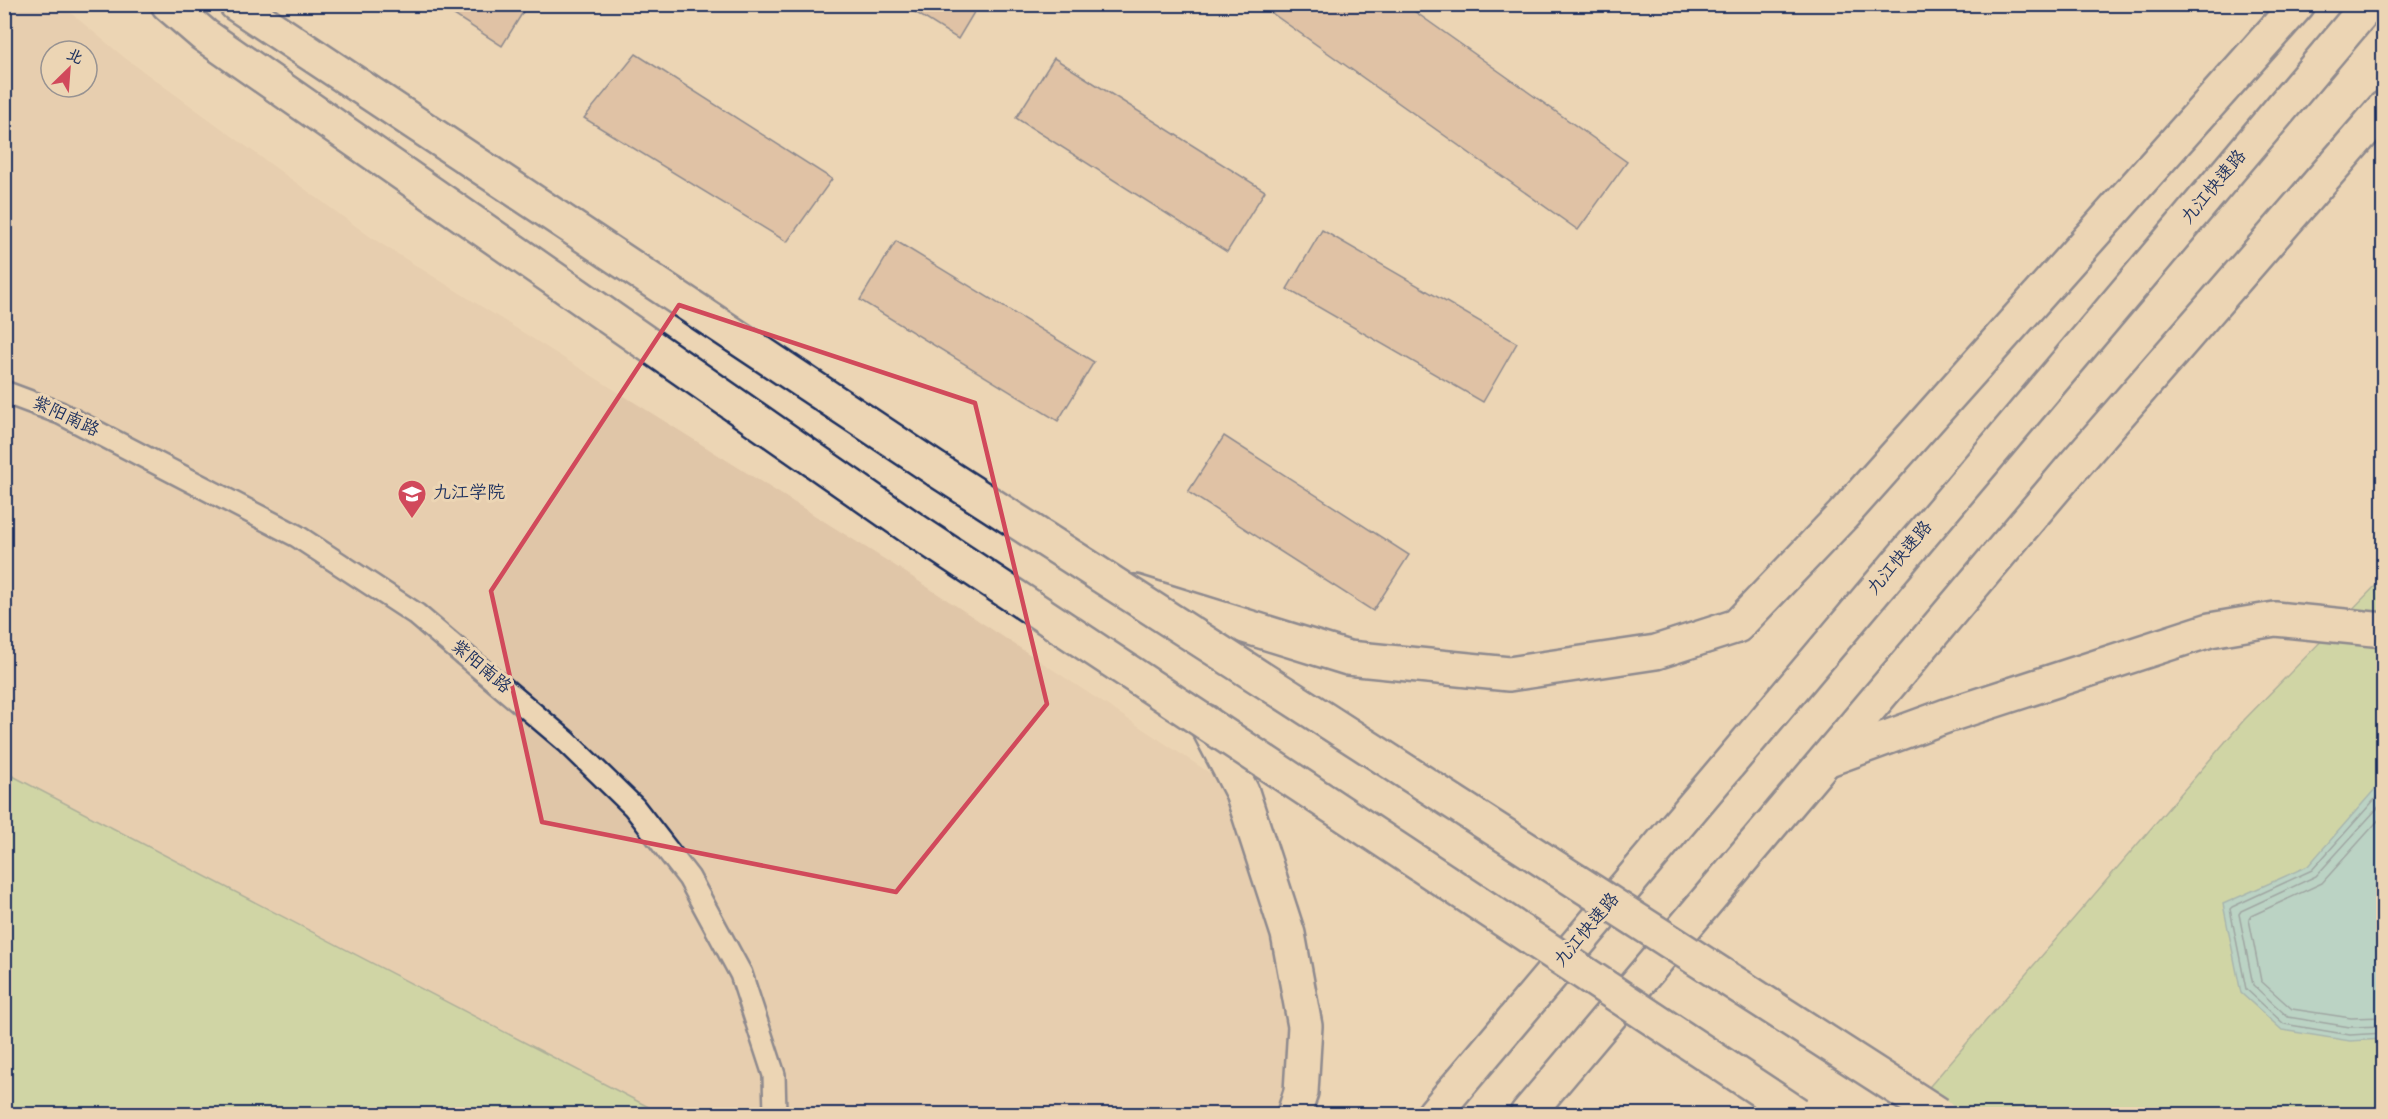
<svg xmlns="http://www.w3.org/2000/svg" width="2388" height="1119" font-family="'Gochi Hand','LXGW WenKai TC',sans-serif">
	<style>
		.built { fill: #e0c6a8; fill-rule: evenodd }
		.green { fill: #aed693; stroke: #648278; stroke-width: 1.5 }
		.water { fill: #7fd0d7; stroke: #5790a7; stroke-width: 1.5 }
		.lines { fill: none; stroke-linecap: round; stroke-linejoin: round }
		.shore { stroke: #436f8e; stroke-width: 1.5 }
		.building { fill: #d0ac92; stroke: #1b2f5e; stroke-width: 1.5 }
		.service-casing { stroke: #1b2f5e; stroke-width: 26 }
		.tertiary-casing { stroke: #1b2f5e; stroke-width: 38 }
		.motorway-casing { stroke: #1b2f5e; stroke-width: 38 }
		.service { stroke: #ecd5b4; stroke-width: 21 }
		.tertiary { stroke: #ecd5b4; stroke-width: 33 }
		.motorway { stroke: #ecd5b4; stroke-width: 33 }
		.tertiary-bridge-casing { stroke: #1b2f5e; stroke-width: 38; stroke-linecap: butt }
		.tertiary-bridge { stroke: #ecd5b4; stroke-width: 33 }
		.marked { fill: none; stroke: #d1495b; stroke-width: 4.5; stroke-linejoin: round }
		.labels { text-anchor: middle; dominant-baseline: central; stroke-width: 6; stroke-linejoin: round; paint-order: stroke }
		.street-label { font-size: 18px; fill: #1b2f5e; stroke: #ecd5b4 }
		.poi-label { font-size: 18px; fill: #1b2f5e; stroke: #ecd5b4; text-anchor: start }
	</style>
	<rect width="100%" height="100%" fill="#ecd5b4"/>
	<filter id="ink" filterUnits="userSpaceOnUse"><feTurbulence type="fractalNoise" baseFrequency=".0167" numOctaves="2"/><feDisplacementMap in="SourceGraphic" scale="12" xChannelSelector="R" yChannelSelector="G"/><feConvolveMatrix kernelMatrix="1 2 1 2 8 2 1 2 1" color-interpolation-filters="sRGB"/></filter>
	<g filter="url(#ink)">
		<!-- built -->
		<path class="built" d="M5,5h56l64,53 247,180 525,329 328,216 75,124 15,141 -7,66h-1303zM51,51h36v36h-36z"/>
		<!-- green -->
		<g class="green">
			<path d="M2383,578v536h-477l338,-394z"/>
			<path d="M5,772l657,342h-657z"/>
		</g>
		<!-- water -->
		<path class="water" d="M2383,780v259l-33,2 -68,-11 -41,-37 -18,-89 85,-38z"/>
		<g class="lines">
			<!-- shore -->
			<g class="shore">
				<path d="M2384,789l-72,81 -80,37 -2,2 16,80 38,35 66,11 34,-2"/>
				<path d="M2384,801l-68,75 -75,35 -2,3 14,71 35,32 62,10 34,-1"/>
				<path d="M2384,814l-62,69 -71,33 -2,3 12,62 31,28 59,9 33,-1"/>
			</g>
		</g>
		<!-- building -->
		<g class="building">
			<path d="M437,4h91l-26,42z"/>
			<path d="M902,4h77l-21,35z"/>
			<path d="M1259,4h145l223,158 -49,68z"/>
			<path d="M636,54l196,125 -45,63 -203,-124z"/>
			<path d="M1054,58l211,133 -38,61 -211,-134z"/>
			<path d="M1322,230l195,113 -34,59 -196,-113z"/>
			<path d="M896,241l198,121 -36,59 -198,-121z"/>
			<path d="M1224,436l185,119 -36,56 -185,-119z"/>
		</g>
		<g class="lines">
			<!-- service casing -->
			<g class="service-casing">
				<path id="service" d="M4,392l56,21 237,123 119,78 151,128 67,65 55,71 52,96 33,101 1,39"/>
			</g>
			<!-- tertiary casing -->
			<g class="tertiary-casing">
				<g id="tertiary">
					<path d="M168,4l36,31 709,494"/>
					<path d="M236,4l701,466"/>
				</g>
			</g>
			<!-- motorway casing -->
			<g class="motorway-casing">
				<g id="motorway">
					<path d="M1135,592l213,66 161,16 147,-22 81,-26 106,-111 455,-511"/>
					<path d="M1205,721l37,71 46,142 17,92 -4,66 -7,22"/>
					<path d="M1826,760l120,-44 264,-86 65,-11 109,11"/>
					<path d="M1434,1114l935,-1110"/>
					<path d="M1527,1114l544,-645 313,-361"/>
				</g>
			</g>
			<!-- service -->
			<use href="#service" class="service"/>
			<!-- tertiary -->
			<use href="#tertiary" class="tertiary"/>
			<!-- motorway -->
			<use href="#motorway" class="motorway"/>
			<!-- tertiary-bridge casing -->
			<g class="tertiary-bridge-casing">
				<g id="tertiary-bridge">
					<path d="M937,470l1001,644"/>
					<path d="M913,529l884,585"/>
				</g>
			</g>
			<!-- tertiary-bridge -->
			<use href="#tertiary-bridge" class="tertiary-bridge"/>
		</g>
	</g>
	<!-- marked area -->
	<path d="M0 0H2388V1119H0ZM679,305l296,98 72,301 -151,188 -354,-70 -51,-231z" fill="#ecd5b4" fill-opacity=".55" fill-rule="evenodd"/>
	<path class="marked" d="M679,305l296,98 72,301 -151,188 -354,-70 -51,-231z"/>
	<!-- icons -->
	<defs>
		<g id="university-pin" transform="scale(1.5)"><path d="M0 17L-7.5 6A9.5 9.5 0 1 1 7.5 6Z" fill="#d1495b" stroke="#ecd5b4"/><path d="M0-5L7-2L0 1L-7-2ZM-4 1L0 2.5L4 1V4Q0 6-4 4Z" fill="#fff"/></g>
	</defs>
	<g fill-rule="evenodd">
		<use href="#university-pin" x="412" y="494"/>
	</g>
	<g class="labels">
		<!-- street labels -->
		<g class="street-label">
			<text transform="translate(2215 188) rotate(-50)">九江快速路</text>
			<text transform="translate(65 418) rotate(25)">紫阳南路</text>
			<text transform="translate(1901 559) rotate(-50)">九江快速路</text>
			<text transform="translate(480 668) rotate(40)">紫阳南路</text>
			<text transform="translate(1588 931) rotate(-50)">九江快速路</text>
		</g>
		<!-- poi labels -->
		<g class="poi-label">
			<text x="433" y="494">九江学院</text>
		</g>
	</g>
	<!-- margin -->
	<rect width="2388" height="1119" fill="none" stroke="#ecd5b4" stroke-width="24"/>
	<rect x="12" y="12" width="2364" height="1095" fill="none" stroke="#1b2f5e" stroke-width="2" filter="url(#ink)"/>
	<!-- north arrow -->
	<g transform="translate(69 69) rotate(25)"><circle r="28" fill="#ecd5b4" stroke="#989392" stroke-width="1.5"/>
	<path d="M0-4.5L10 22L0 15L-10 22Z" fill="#d1495b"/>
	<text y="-9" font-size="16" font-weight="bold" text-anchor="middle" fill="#1b2f5e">北</text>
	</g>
</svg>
